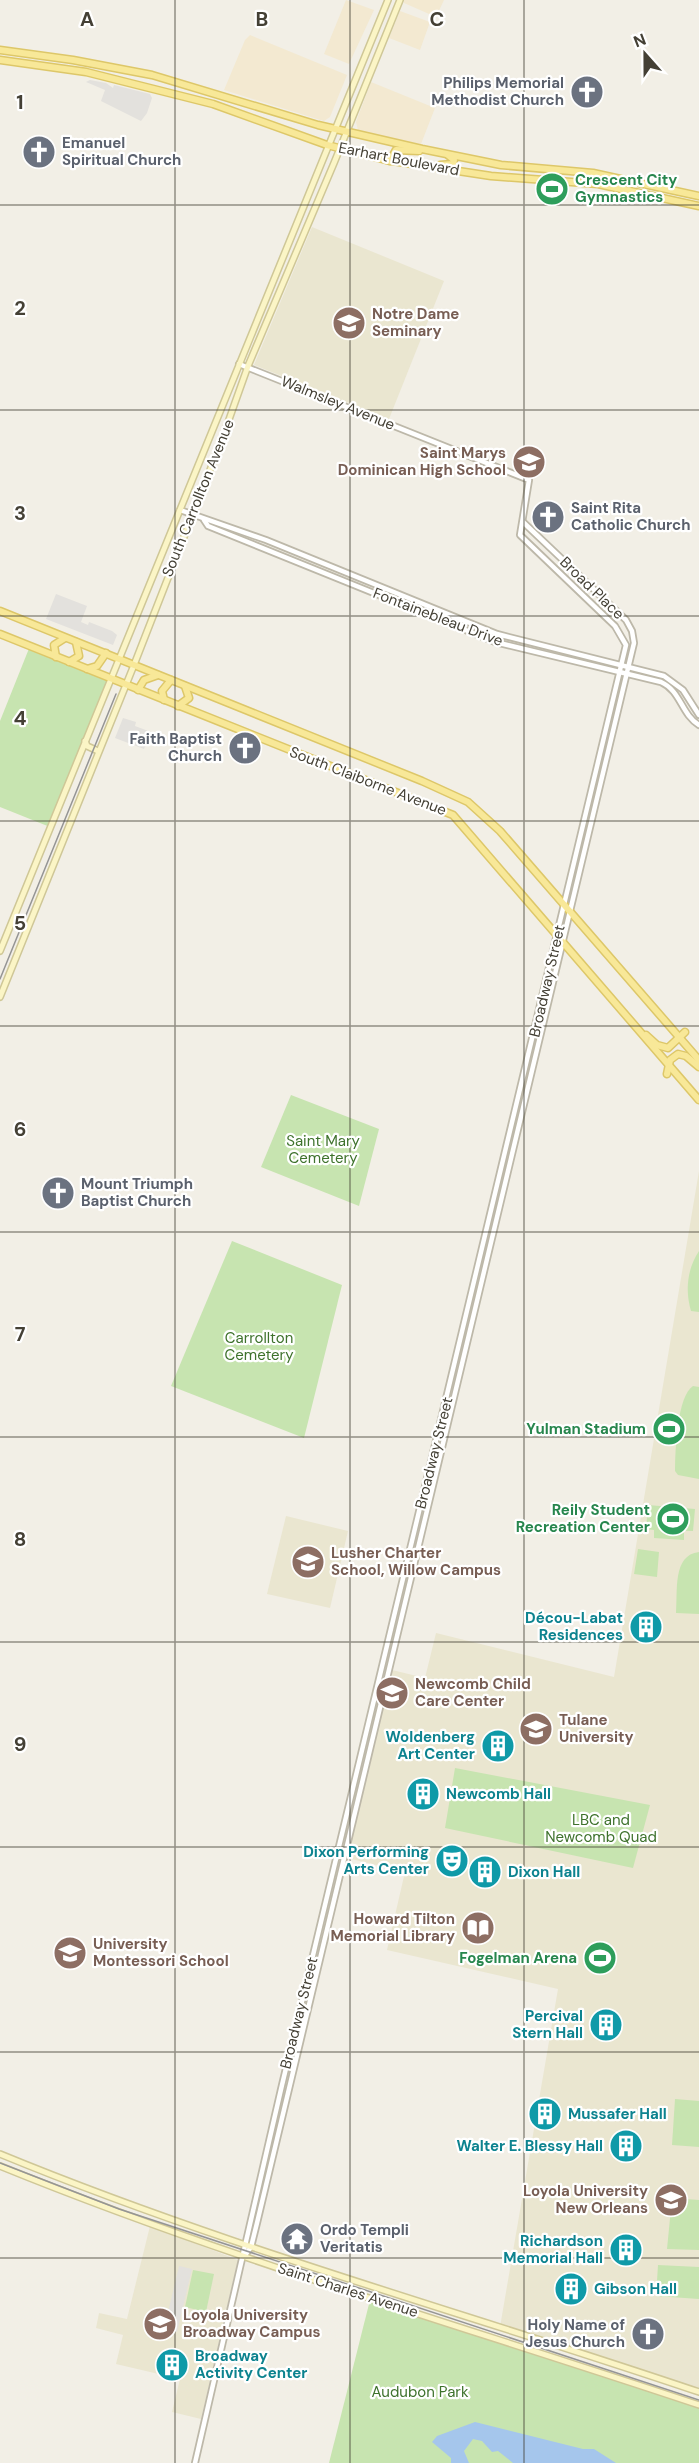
<svg xmlns="http://www.w3.org/2000/svg" width="699" height="2463" font-family="'DM Sans',sans-serif">
	<style>
		.commercial { fill: #f3e9d1 }
		.education { fill: #eae6d0 }
		.green { fill: #c7e4b0 }
		.parking { fill: #e3e1dd }
		.water { fill: #a5c6ec }
		.lines { fill: none; stroke-linecap: round; stroke-linejoin: round }
		.tertiary-casing { stroke: #bdb8a9; stroke-width: 8 }
		.secondary-casing { stroke: #cfc797; stroke-width: 8 }
		.primary-casing { stroke: #ddc769; stroke-width: 9 }
		.tertiary { stroke: #fff; stroke-width: 4.5 }
		.secondary { stroke: #fbf5c6; stroke-width: 5 }
		.primary { stroke: #f8e898; stroke-width: 6 }
		.tram { stroke: #959595; stroke-width: 1.5 }
		.grid { fill: none; stroke: #444035; stroke-width: 1.5; stroke-opacity: 0.55 }
		.labels { text-anchor: middle; dominant-baseline: central; stroke-width: 4.5; stroke-linejoin: round; paint-order: stroke }
		.worship-label { font-size: 15px; font-weight: bold; fill: #5b616d; stroke: #fff; text-anchor: start }
		.street-label { font-size: 15px; fill: #444035; stroke: #fff }
		.leisure-label { font-size: 15px; font-weight: bold; fill: #27864d; stroke: #fff; text-anchor: end }
		.education-label { font-size: 15px; font-weight: bold; fill: #785e54; stroke: #fff; text-anchor: start }
		.park-label { font-size: 15px; fill: #3e722c; stroke: #fff }
		.culture-label { font-size: 15px; font-weight: bold; fill: #0d838f; stroke: #fff; text-anchor: end }
		.grid-label { font-size: 20px; text-anchor: middle; font-weight: bold; fill: #444035; stroke: #fff; stroke-width: 4.5; stroke-linejoin: round; paint-order: stroke }
	</style>
	<rect width="100%" height="100%" fill="#f2efe6"/>
	<!-- commercial -->
	<g class="commercial">
		<path d="M346,0l28,10 -25,54 -25,-10z"/>
		<path d="M404,0h40l-8,17 -32,-14z"/>
		<path d="M400,11l30,11 -10,28 -31,-12z"/>
		<path d="M250,35l97,40 -17,42 -6,4 -10,-3 -90,-28 21,-50z"/>
		<path d="M371,82l64,26 -14,36 -61,-11 -2,-3 -2,-8z"/>
	</g>
	<!-- education -->
	<g class="education">
		<path d="M312,227l132,54 -55,138 -135,-54z"/>
		<path d="M699,1171v1220l-199,-64 58,-338 -171,-39 18,-78 -62,-15 45,-188 37,9 11,-45 178,44z"/>
		<path d="M286,1516l62,15 -18,77 -63,-14z"/>
		<path d="M150,2226l88,34 -37,159 -29,-7 8,-33 -64,-15 7,-29 -27,-7 3,-15 28,6z"/>
	</g>
	<!-- green -->
	<g class="green">
		<path d="M30,646l81,33 -61,148 -50,-20v-86z"/>
		<path d="M291,1095l88,34 -20,77 -98,-39z"/>
		<path d="M232,1241l110,44 -38,153 -133,-52z"/>
		<path d="M699,1251v61l-8,-1c-6,-20 -4,-42 8,-60z"/>
		<path d="M693,1386l6,1v92l-21,-4 -3,-4c0,-19 2,-75 18,-85z"/>
		<path d="M648,1505l47,4 -2,22 -34,-1 25,2v8l-30,-2v-8l-8,-1z"/>
		<path d="M638,1549l21,3 -2,25 -23,-3z"/>
		<path d="M699,1552v62l-23,-1c2,-21 -4,-58 23,-61z"/>
		<path d="M455,1768l195,37 -17,63 -188,-40z"/>
		<path d="M675,2099l24,2v46l-27,-2z"/>
		<path d="M672,2198l27,2v50l-32,-1z"/>
		<path d="M658,2265l41,2v32l-43,-3z"/>
		<path d="M193,2270l21,4 -8,38 -21,-5z"/>
		<path d="M370,2300l329,108v55h-370z"/>
	</g>
	<!-- parking -->
	<g class="parking">
		<path d="M90,80l16,3 7,5 1,-3 36,9 2,4 -5,15 -6,8 -40,-20 4,-11 -19,-8z"/>
		<path d="M56,594l31,12 -6,16 7,3 1,-3 23,9 5,4 -4,10 -67,-26z"/>
		<path d="M123,718l13,4 -1,4 16,6 -7,17 -29,-11z"/>
		<path d="M179,2266l13,3 -15,63 -13,-3z"/>
	</g>
	<!-- water -->
	<path class="water" d="M475,2422l108,27h11l22,14h-103l-15,-12 -6,1 -10,-11 -9,-2 -9,12 5,12h-18v-5l-19,-16 5,-6z"/>
	<g class="lines">
		<!-- tertiary casing -->
		<g class="tertiary-casing">
			<g id="tertiary">
				<path d="M180,510l86,30 231,94 167,42 19,14 16,25"/>
				<path d="M204,520l4,6 287,116 166,40c20,9 20,32 38,43"/>
				<path d="M246,2254l5,-7 6,-24 377,-1580 -2,-12 -6,-11 -103,-98"/>
				<path d="M195,2463l87,-378 344,-1440 -11,-19 -95,-91 9,-55 -290,-116"/>
			</g>
		</g>
		<!-- secondary casing -->
		<g class="secondary-casing">
			<g id="secondary">
				<path d="M85,741l2,5 11,5"/>
				<path d="M0,951l388,-951"/>
				<path d="M0,997l134,-332 87,-223 27,-76 86,-203 66,-163"/>
				<path d="M0,2154c228,94 466,159 699,238"/>
				<path d="M0,2166c228,93 466,161 699,239"/>
			</g>
		</g>
		<!-- primary casing -->
		<g class="primary-casing">
			<g id="primary">
				<path d="M0,50l73,10 79,15 166,50 104,24 79,16 92,8 106,23"/>
				<path d="M0,60l86,12 127,32 114,41 59,15 105,16 107,8 101,22"/>
				<path d="M390,161l6,-11 23,1"/>
				<path d="M440,165l13,-1 1,-4 -6,-5"/>
				<path d="M0,611l422,170 46,21 32,29 199,229"/>
				<path d="M0,634l453,181 246,285"/>
				<path d="M56,657l-2,-12 11,-7"/>
				<path d="M69,662l10,-6 -3,-14"/>
				<path d="M87,669l10,-3 9,-13"/>
				<path d="M138,690l6,-10 14,-5"/>
				<path d="M164,700l-2,-9 9,-11"/>
				<path d="M178,706l11,-8 -4,-12"/>
				<path d="M646,1035l11,10 11,3 17,-16"/>
				<path d="M667,1074l3,-14 8,-6 8,2 13,11"/>
			</g>
		</g>
		<!-- tertiary -->
		<use href="#tertiary" class="tertiary"/>
		<!-- secondary -->
		<use href="#secondary" class="secondary"/>
		<!-- primary -->
		<use href="#primary" class="primary"/>
		<!-- tram -->
		<g class="tram">
			<path d="M0,979l116,-285"/>
			<path d="M0,2163l119,46 580,191"/>
		</g>
	</g>
	<!-- grid -->
	<path class="grid" d="M175,0v2463M350,0v2463M524,0v2463M0,205h699M0,410h699M0,616h699M0,821h699M0,1026h699M0,1232h699M0,1437h699M0,1642h699M0,1847h699M0,2052h699M0,2258h699"/>
	<!-- icons -->
	<defs>
		<g id="church-disc" transform="scale(1.725)"><circle r="9.5" fill="#6b7280" stroke="#fff"/><path d="M-1.2-6h2.4v3.5h3.3v2.4h-3.3V6h-2.4V-.1h-3.3v-2.4h3.3Z" fill="#fff"/></g>
		<g id="stadium-disc" transform="scale(1.725)"><circle r="9.5" fill="#2e9e5b" stroke="#fff"/><path d="M0-5a6.5 5 0 1 0 0 10a6.5 5 0 1 0 0-10ZM-3.5-1.8h7v3.6h-7Z" fill="#fff"/></g>
		<g id="school-disc" transform="scale(1.725)"><circle r="9.5" fill="#8d6e63" stroke="#fff"/><path d="M0-5L7-2L0 1L-7-2ZM-4 1L0 2.5L4 1V4Q0 6-4 4Z" fill="#fff"/></g>
		<g id="building-disc" transform="scale(1.725)"><circle r="9.5" fill="#0f9aa8" stroke="#fff"/><path d="M-4-6H4V6H1V3H-1V6H-4ZM-2.5-4.3h1.7v1.8h-1.7ZM.8-4.3h1.7v1.8H.8ZM-2.5-1h1.7V.8h-1.7ZM.8-1h1.7V.8H.8Z" fill="#fff"/></g>
		<g id="university-disc" transform="scale(1.725)"><circle r="9.5" fill="#8d6e63" stroke="#fff"/><path d="M0-5L7-2L0 1L-7-2ZM-4 1L0 2.5L4 1V4Q0 6-4 4Z" fill="#fff"/></g>
		<g id="theatre-disc" transform="scale(1.725)"><circle r="9.5" fill="#0f9aa8" stroke="#fff"/><path d="M-5-5.5Q0-4 5-5.5V0Q5 5 0 6Q-5 5-5 0ZM-3.3-2.5H-1v1.5H-3.3ZM1-2.5H3.3v1.5H1ZM-2.8 1Q0 5.5 2.8 1Z" fill="#fff"/></g>
		<g id="library-disc" transform="scale(1.725)"><circle r="9.5" fill="#8d6e63" stroke="#fff"/><path d="M-6-4Q-3-5.5-.7-3.5V5Q-3 3-6 4ZM6-4Q3-5.5 .7-3.5V5Q3 3 6 4Z" fill="#fff"/></g>
		<g id="temple-disc" transform="scale(1.725)"><circle r="9.5" fill="#6b7280" stroke="#fff"/><path d="M0-6L5-2H3V0L6.5 2.5H4V6H1.5V3h-3V6H-4V2.5H-6.5L-3 0V-2H-5Z" fill="#fff"/></g>
	</defs>
	<g fill-rule="evenodd">
		<use href="#church-disc" x="587" y="92"/>
		<use href="#church-disc" x="39" y="152"/>
		<use href="#stadium-disc" x="552" y="189"/>
		<use href="#school-disc" x="349" y="323"/>
		<use href="#school-disc" x="529" y="462"/>
		<use href="#church-disc" x="548" y="517"/>
		<use href="#church-disc" x="245" y="748"/>
		<use href="#church-disc" x="58" y="1193"/>
		<use href="#stadium-disc" x="669" y="1429"/>
		<use href="#stadium-disc" x="673" y="1519"/>
		<use href="#school-disc" x="308" y="1562"/>
		<use href="#building-disc" x="646" y="1627"/>
		<use href="#school-disc" x="392" y="1693"/>
		<use href="#university-disc" x="536" y="1729"/>
		<use href="#building-disc" x="498" y="1746"/>
		<use href="#building-disc" x="423" y="1794"/>
		<use href="#theatre-disc" x="452" y="1861"/>
		<use href="#building-disc" x="485" y="1872"/>
		<use href="#library-disc" x="478" y="1928"/>
		<use href="#school-disc" x="70" y="1953"/>
		<use href="#stadium-disc" x="600" y="1958"/>
		<use href="#building-disc" x="606" y="2025"/>
		<use href="#building-disc" x="545" y="2114"/>
		<use href="#building-disc" x="626" y="2146"/>
		<use href="#university-disc" x="671" y="2200"/>
		<use href="#temple-disc" x="297" y="2239"/>
		<use href="#building-disc" x="626" y="2250"/>
		<use href="#building-disc" x="571" y="2289"/>
		<use href="#university-disc" x="160" y="2324"/>
		<use href="#church-disc" x="648" y="2334"/>
		<use href="#building-disc" x="172" y="2365"/>
	</g>
	<g class="labels">
		<!-- worship labels -->
		<g class="worship-label">
			<text x="564" y="83" text-anchor="end">Philips Memorial<tspan x="564" dy="17">Methodist Church</tspan></text>
			<text x="62" y="143">Emanuel<tspan x="62" dy="17">Spiritual Church</tspan></text>
			<text x="571" y="508">Saint Rita<tspan x="571" dy="17">Catholic Church</tspan></text>
			<text x="222" y="739" text-anchor="end">Faith Baptist<tspan x="222" dy="17">Church</tspan></text>
			<text x="81" y="1184">Mount Triumph<tspan x="81" dy="17">Baptist Church</tspan></text>
			<text x="320" y="2230">Ordo Templi<tspan x="320" dy="17">Veritatis</tspan></text>
			<text x="625" y="2325" text-anchor="end">Holy Name of<tspan x="625" dy="17">Jesus Church</tspan></text>
		</g>
		<!-- street labels -->
		<g class="street-label">
			<text transform="translate(399 159) rotate(11)">Earhart Boulevard</text>
			<text transform="translate(338 403) rotate(22)">Walmsley Avenue</text>
			<text transform="translate(198 498) rotate(-68)">South Carrollton Avenue</text>
			<text transform="translate(592 588) rotate(44)">Broad Place</text>
			<text transform="translate(438 617) rotate(21)">Fontainebleau Drive</text>
			<text transform="translate(368 781) rotate(21)">South Claiborne Avenue</text>
			<text transform="translate(547 981) rotate(-77)">Broadway Street</text>
			<text transform="translate(434 1453) rotate(-76)">Broadway Street</text>
			<text transform="translate(299 2013) rotate(-76)">Broadway Street</text>
			<text transform="translate(348 2290) rotate(18)">Saint Charles Avenue</text>
		</g>
		<!-- leisure labels -->
		<g class="leisure-label">
			<text x="575" y="180" text-anchor="start">Crescent City<tspan x="575" dy="17">Gymnastics</tspan></text>
			<text x="646" y="1429">Yulman Stadium</text>
			<text x="650" y="1510">Reily Student<tspan x="650" dy="17">Recreation Center</tspan></text>
			<text x="577" y="1958">Fogelman Arena</text>
		</g>
		<!-- education labels -->
		<g class="education-label">
			<text x="372" y="314">Notre Dame<tspan x="372" dy="17">Seminary</tspan></text>
			<text x="506" y="453" text-anchor="end">Saint Marys<tspan x="506" dy="17">Dominican High School</tspan></text>
			<text x="331" y="1553">Lusher Charter<tspan x="331" dy="17">School, Willow Campus</tspan></text>
			<text x="415" y="1684">Newcomb Child<tspan x="415" dy="17">Care Center</tspan></text>
			<text x="559" y="1720">Tulane<tspan x="559" dy="17">University</tspan></text>
			<text x="455" y="1919" text-anchor="end">Howard Tilton<tspan x="455" dy="17">Memorial Library</tspan></text>
			<text x="93" y="1944">University<tspan x="93" dy="17">Montessori School</tspan></text>
			<text x="648" y="2191" text-anchor="end">Loyola University<tspan x="648" dy="17">New Orleans</tspan></text>
			<text x="183" y="2315">Loyola University<tspan x="183" dy="17">Broadway Campus</tspan></text>
		</g>
		<!-- park labels -->
		<g class="park-label">
			<text x="323" y="1141">Saint Mary<tspan x="323" dy="17">Cemetery</tspan></text>
			<text x="259" y="1338">Carrollton<tspan x="259" dy="17">Cemetery</tspan></text>
			<text x="601" y="1820">LBC and<tspan x="601" dy="17">Newcomb Quad</tspan></text>
			<text x="420" y="2392">Audubon Park</text>
		</g>
		<!-- culture labels -->
		<g class="culture-label">
			<text x="623" y="1618">Décou-Labat<tspan x="623" dy="17">Residences</tspan></text>
			<text x="475" y="1737">Woldenberg<tspan x="475" dy="17">Art Center</tspan></text>
			<text x="446" y="1794" text-anchor="start">Newcomb Hall</text>
			<text x="429" y="1852">Dixon Performing<tspan x="429" dy="17">Arts Center</tspan></text>
			<text x="508" y="1872" text-anchor="start">Dixon Hall</text>
			<text x="583" y="2016">Percival<tspan x="583" dy="17">Stern Hall</tspan></text>
			<text x="568" y="2114" text-anchor="start">Mussafer Hall</text>
			<text x="603" y="2146">Walter E. Blessy Hall</text>
			<text x="603" y="2241">Richardson<tspan x="603" dy="17">Memorial Hall</tspan></text>
			<text x="594" y="2289" text-anchor="start">Gibson Hall</text>
			<text x="195" y="2356" text-anchor="start">Broadway<tspan x="195" dy="17">Activity Center</tspan></text>
		</g>
	</g>
	<g class="grid-label">
		<text x="87" y="26">A</text>
		<text x="262" y="26">B</text>
		<text x="437" y="26">C</text>
		<text x="20" y="109">1</text>
		<text x="20" y="315">2</text>
		<text x="20" y="520">3</text>
		<text x="20" y="725">4</text>
		<text x="20" y="930">5</text>
		<text x="20" y="1136">6</text>
		<text x="20" y="1341">7</text>
		<text x="20" y="1546">8</text>
		<text x="20" y="1751">9</text>
	</g>
	<!-- north arrow -->
	<g transform="translate(645 54) rotate(339)" stroke="#ffffff" stroke-width="4.5" paint-order="stroke">
	<path d="M0-4.5L10 22L0 15L-10 22Z" fill="#444035"/>
	<text y="-9" font-size="16" font-weight="bold" text-anchor="middle" fill="#444035">N</text>
	</g>
</svg>
